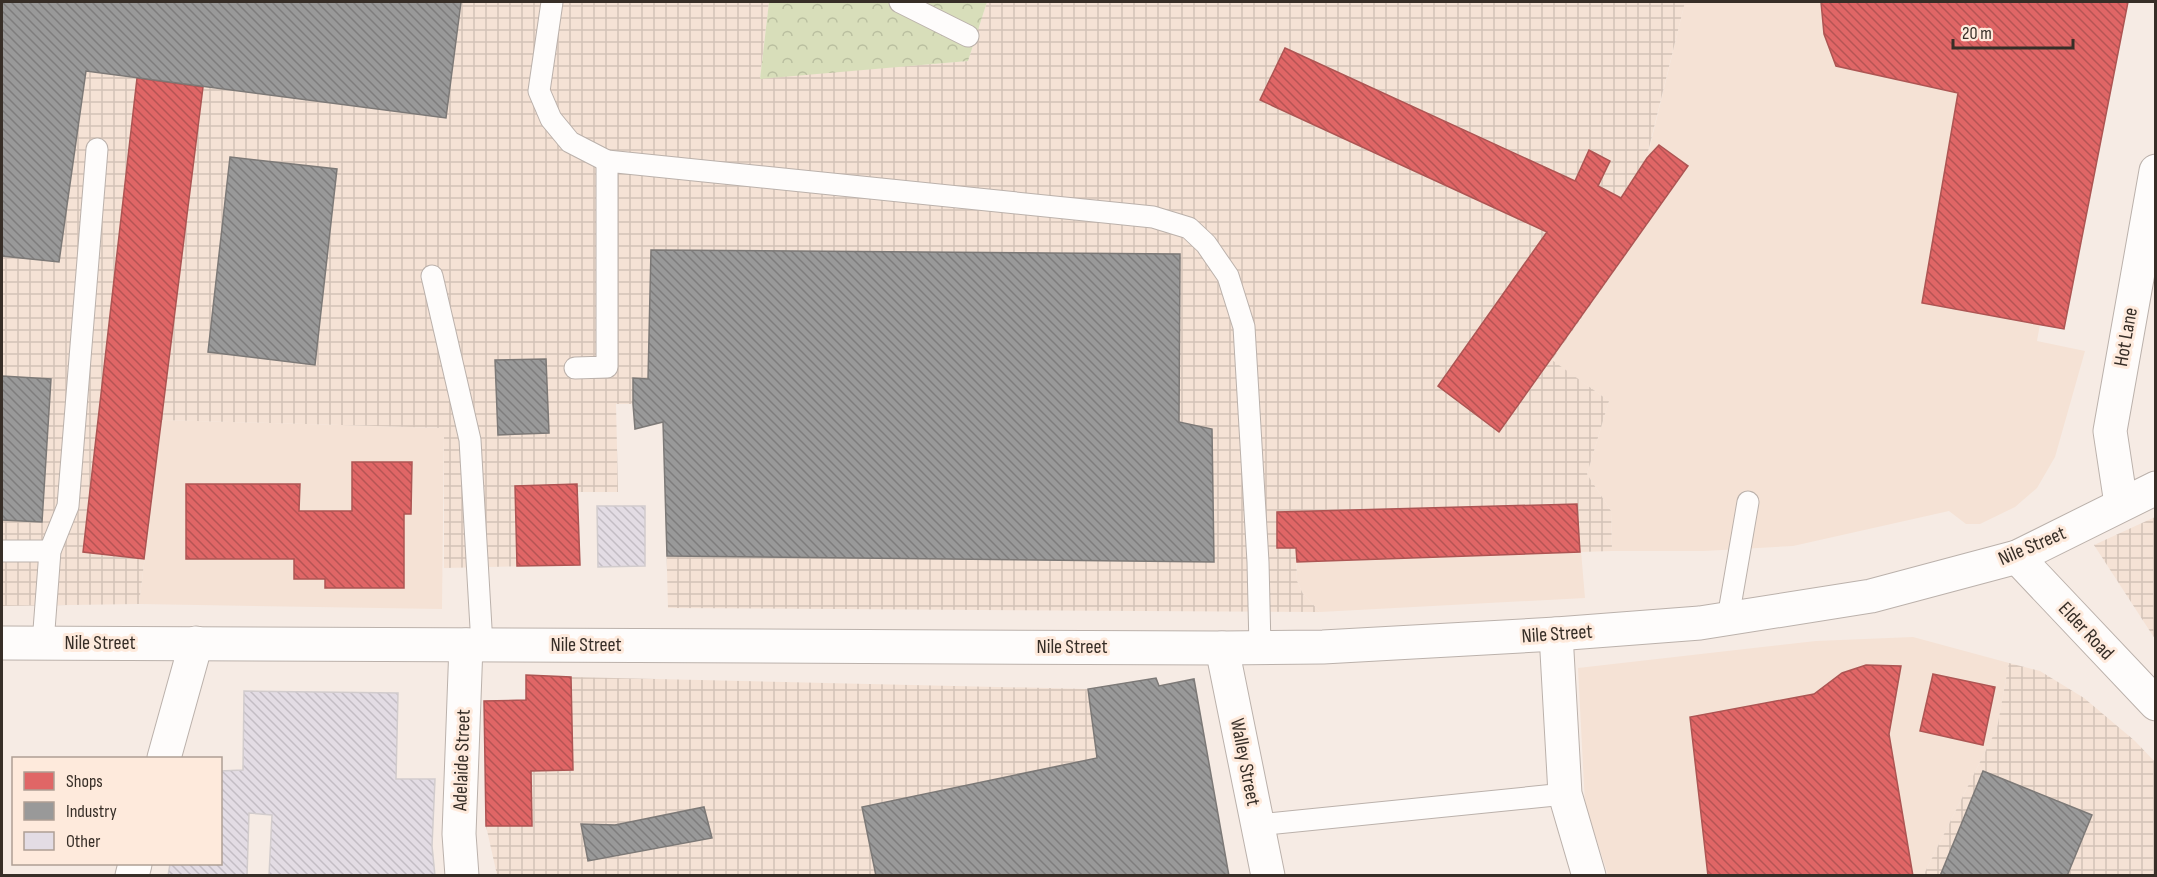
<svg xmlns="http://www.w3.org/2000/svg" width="2157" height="877" font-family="'Sofia Sans Condensed',sans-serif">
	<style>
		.built { fill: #f5e2d5 }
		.industrial { fill: url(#industrial-grid) }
		.park { fill: url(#park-crowns) }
		.shops { fill: url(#shops-back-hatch); stroke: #ad5553; stroke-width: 1.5 }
		.industry { fill: url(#industry-back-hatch); stroke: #7c7977; stroke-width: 1.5 }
		.building { fill: url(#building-back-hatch); stroke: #d2cccd; stroke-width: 1.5 }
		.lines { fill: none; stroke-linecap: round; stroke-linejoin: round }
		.lane-casing { stroke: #bbb1ab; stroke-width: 23 }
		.street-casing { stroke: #bbb1ab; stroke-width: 35 }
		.secondary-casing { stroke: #bbb1ab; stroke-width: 35 }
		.lane { stroke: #fefcfb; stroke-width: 21 }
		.street { stroke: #fefcfb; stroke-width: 33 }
		.secondary { stroke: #fefcfb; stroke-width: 33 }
		.labels { text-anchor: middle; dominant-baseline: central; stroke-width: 6; stroke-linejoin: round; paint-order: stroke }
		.street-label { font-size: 20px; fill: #372e27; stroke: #feeadc }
	</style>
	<defs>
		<pattern id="industrial-grid" width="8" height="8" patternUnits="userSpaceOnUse" patternTransform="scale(1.5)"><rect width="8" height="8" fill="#f5e2d5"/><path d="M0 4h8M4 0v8" fill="none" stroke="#d3c2b7"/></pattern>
		<pattern id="park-crowns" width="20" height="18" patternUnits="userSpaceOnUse" patternTransform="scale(1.5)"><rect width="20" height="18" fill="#d8deba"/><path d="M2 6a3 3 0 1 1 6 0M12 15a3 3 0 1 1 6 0" fill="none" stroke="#babfa0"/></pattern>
		<pattern id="shops-back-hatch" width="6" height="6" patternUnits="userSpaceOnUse" patternTransform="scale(1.5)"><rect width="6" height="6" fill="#e06666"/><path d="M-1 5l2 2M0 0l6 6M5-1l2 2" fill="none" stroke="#b65454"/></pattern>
		<pattern id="industry-back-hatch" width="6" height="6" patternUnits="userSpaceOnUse" patternTransform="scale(1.5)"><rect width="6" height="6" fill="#999"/><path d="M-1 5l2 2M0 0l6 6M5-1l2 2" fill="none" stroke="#7e7d7d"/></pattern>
		<pattern id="building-back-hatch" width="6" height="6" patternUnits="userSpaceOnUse" patternTransform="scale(1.5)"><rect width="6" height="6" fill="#e3dce4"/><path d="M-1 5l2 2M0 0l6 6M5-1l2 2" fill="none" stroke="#c3bdc4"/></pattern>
	</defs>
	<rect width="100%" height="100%" fill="#f6ebe4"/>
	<!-- built -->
	<g class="built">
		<path d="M1685,2h443l-64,327 -24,-5 -3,17 48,10 -30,106 -18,31 -22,19 -35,17h-14l-17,-13 -156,35 -89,5h-92l-1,-40 -24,-37 22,-73 -58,-41 136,-194 -40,-8z"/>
		<path d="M162,420l282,8 -2,181 -303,-5z"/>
		<path d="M1577,504l8,94 -265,14 -17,-18 -6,-13v-19l-20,-14v-36z"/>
		<path d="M1913,637l96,26 -12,65 -74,148 -315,-1 -23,-70 -7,-137 238,-27z"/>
	</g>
	<!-- industrial -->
	<g class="industrial">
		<path d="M2,2h767l-9,76 208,-17 19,-59h698l-38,154 12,-11 29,21 -136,194 57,41 -22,73 24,37 1,40 -32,1 -3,-48 -299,8 -1,36h19l1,33 6,13 17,18 -652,-4 -5,-186 -28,7 -2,-25h-17l2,88h-40l2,73 -136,3v-140l-282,-8 -23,184 -137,2z"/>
		<path d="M2155,517v122l-61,-94z"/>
		<path d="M2009,663l31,8 44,27 51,43 20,21v113l-232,1 74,-148z"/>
		<path d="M571,677l517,12 68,-11 3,7 35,-6 35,196h-732l-11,-49h46l-1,-55 42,-1z"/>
	</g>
	<!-- park -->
	<path class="park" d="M769,2h218l-19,59 -208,18z"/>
	<!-- shops -->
	<g class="shops">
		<path d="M1821,2h307l-64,327 -142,-26 36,-210 -122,-27 -12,-32z"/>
		<path d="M1285,48l290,133 14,-31 21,11 -12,25 23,12 26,-40 12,-13 29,21 -189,266 -61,-46 109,-154 -287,-132z"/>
		<path d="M137,78l66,9 -59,472 -61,-7z"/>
		<path d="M352,462h60l-1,52h-7v74h-79v-9h-31v-20h-108v-75h114l-1,27h53z"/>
		<path d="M577,484l3,81 -63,1 -2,-80z"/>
		<path d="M1577,504l3,48 -283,10 -1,-14h-19v-36z"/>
		<path d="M1866,665l35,1 -12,68 24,142h-205l-18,-159 124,-23 28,-21z"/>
		<path d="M1933,674l62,13 -12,58 -63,-14z"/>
		<path d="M526,675l45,2 2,93 -42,1 1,55h-46l-2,-125 42,-1z"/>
	</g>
	<!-- industry -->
	<g class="industry">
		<path d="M2,2h459l-15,116 -360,-47 -27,191 -57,-6z"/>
		<path d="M230,157l107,12 -22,196 -107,-13z"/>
		<path d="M651,250l529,4 -1,168 33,7 2,133 -547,-6 -4,-134 -28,7 -2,-25v-26l15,1z"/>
		<path d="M546,359l3,74 -51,2 -3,-75z"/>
		<path d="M2,376l49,3 -9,143 -40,-2z"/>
		<path d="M1156,678l3,8 35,-7 35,197h-353l-14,-69 235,-49 -9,-69z"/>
		<path d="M1983,771l109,44 -25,61h-127z"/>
		<path d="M704,807l8,31 -124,23 -7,-37 34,1z"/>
	</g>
	<!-- building -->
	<g class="building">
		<path d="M597,506h48v60l-47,1z"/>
		<path d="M244,691l154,2 -2,86h39l-3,67 3,30h-166l3,-61 -23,-2 -2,63h-79l2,-12h50v-93l23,-1z"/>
	</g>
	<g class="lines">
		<!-- lane casing -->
		<g class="lane-casing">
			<g id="lane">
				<path d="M552,2l-13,89 12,28 19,23 37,19"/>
				<path d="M900,2l68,34"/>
				<path d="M432,276l38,164 12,205"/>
				<path d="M575,368l32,-1v-206l546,56 36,11 17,16 22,32 16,51 14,235 2,85"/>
				<path d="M2,551h48"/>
				<path d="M1728,618l20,-116"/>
				<path d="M43,643l7,-92 18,-45 29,-357"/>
				<path d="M1258,825l307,-31"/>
			</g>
		</g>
		<!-- street casing -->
		<g class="street-casing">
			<g id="street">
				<path d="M2121,504l-11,-73 46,-260"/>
				<path d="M2017,557l139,147"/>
				<path d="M1556,634l9,160 24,82"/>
				<path d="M1222,648l46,228"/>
				<path d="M164,758l32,-115"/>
				<path d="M132,876l3,-12"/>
				<path d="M462,876l-3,-42 7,-189"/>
			</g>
		</g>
		<!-- secondary casing -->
		<g class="secondary-casing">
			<path id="secondary" d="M2,643l1220,5 101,-1 233,-13 144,-11 171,-27 146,-39 139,-69"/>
		</g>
		<!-- lane -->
		<use href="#lane" class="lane"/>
		<!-- street -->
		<use href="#street" class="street"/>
		<!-- secondary -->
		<use href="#secondary" class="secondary"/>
	</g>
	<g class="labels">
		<!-- street labels -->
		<g class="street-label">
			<text transform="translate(2126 337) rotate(-80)">Hot Lane</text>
			<text transform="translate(2032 546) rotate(-23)">Nile Street</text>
			<text transform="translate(2086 631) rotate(47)">Elder Road</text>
			<text transform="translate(1557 634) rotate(-4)">Nile Street</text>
			<text x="100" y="643">Nile Street</text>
			<text x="586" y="645">Nile Street</text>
			<text x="1072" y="647">Nile Street</text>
			<text transform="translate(462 760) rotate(-88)">Adelaide Street</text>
			<text transform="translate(1245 762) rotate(79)">Walley Street</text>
		</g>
	</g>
	<!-- border -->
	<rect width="2157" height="877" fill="none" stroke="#372e27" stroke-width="6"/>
	<!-- legend -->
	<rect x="12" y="757" width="210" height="108" fill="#feeadc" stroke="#ae9f94" stroke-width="1.5"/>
	<rect x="24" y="772" width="30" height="18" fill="#e06666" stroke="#ae9f94" stroke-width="1.5"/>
	<text x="66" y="787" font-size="18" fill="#372e27">Shops</text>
	<rect x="24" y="802" width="30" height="18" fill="#999999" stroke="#ae9f94" stroke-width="1.5"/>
	<text x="66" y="817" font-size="18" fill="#372e27">Industry</text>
	<rect x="24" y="832" width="30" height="18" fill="#e3dce4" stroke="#ae9f94" stroke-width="1.5"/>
	<text x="66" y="847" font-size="18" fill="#372e27">Other</text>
	<!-- scale -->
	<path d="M1953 39v9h120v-9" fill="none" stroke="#372e27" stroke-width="3"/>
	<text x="1962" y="39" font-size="18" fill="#372e27" stroke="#feeadc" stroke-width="4.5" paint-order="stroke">20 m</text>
</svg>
